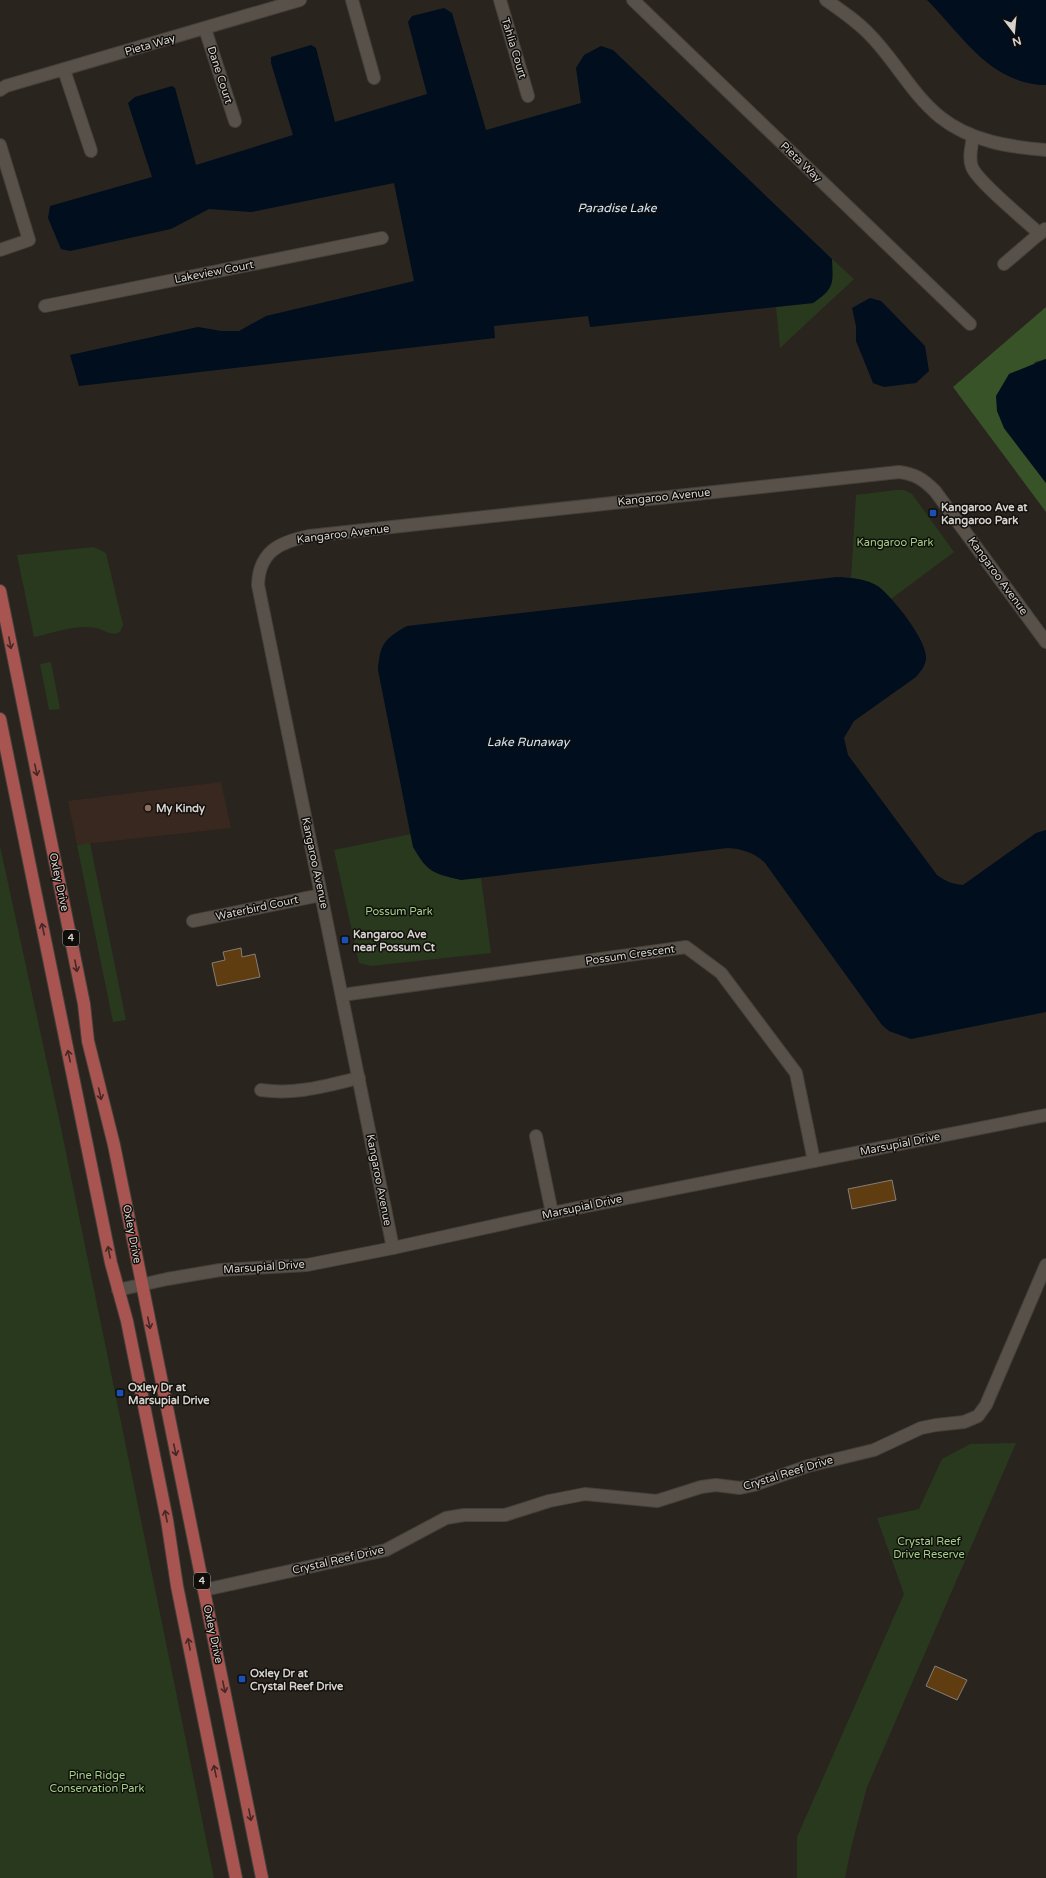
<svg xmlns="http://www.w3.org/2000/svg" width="1046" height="1878" font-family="'Varela Round',sans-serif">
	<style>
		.education { fill: #39281f }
		.green { fill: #28391d }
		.forest { fill: #375327 }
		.water { fill: #000e1e }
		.building { fill: #603d10; stroke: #857e77 }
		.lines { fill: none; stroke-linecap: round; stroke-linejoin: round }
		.minor-casing { stroke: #45403b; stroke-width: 14 }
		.primary-casing { stroke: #45403b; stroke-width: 14 }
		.minor { stroke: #57514a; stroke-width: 12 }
		.primary { stroke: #a85552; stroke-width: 12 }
		.oneway { stroke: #452724 }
		.transit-dot { fill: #1a4fb4; stroke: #100e0b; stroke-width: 1.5 }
		.education-dot { fill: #8d6e63; stroke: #100e0b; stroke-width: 1.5 }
		.labels { text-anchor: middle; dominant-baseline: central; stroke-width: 3; stroke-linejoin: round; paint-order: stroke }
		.shield { fill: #100e0b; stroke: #9b9794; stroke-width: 1 }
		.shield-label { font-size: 10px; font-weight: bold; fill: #d6d2ce }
		.street-label { font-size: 11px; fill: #d6d2ce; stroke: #100e0b }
		.poi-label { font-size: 11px; font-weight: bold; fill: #d6d2ce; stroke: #100e0b; text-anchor: start }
		.park-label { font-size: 11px; fill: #a1ce88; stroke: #100e0b }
		.water-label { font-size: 12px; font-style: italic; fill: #cde7fe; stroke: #100e0b }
	</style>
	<rect width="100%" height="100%" fill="#29241e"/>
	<!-- education -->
	<path class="education" d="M221,782l10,46 -154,17 -9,-44z"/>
	<!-- green -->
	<g class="green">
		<path d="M832,259l22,20 -74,69 -4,-41 37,-4 19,-23z"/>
		<path d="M896,490h8l8,4 42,58 -63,47 -13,-13 -27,-8 5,-83z"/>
		<path d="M94,547l12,6 17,72 -3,7c-10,5 -14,-2 -24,-4 -19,-4 -43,5 -62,9l-17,-82z"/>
		<path d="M51,662l9,47 -11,1 -9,-46z"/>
		<path d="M411,834c8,39 32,48 70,44l10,75 -120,13 -12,-3 -25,-113z"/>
		<path d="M90,843l36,177 -13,2 -36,-177z"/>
		<path d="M0,846l60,277 154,755h-214z"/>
		<path d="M1016,1443l-149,344 -15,57 -7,34h-48v-41l107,-243 -27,-76 42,-9 23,-50 28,-15z"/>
	</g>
	<!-- forest -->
	<path class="forest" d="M1046,307v52l-11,3 -31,66 42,55v29l-93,-125z"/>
	<!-- water -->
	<g class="water">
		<path d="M927,0h119v85c-56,-1 -83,-49 -119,-85z"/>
		<path d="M444,8l8,5 34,117 95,-27 -5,-35 8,-13 17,-9 12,4 219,209c1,25 3,29 -19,44l-223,24 -2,-11 -94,10 1,12 -416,48 -9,-31 128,-28 23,4h18l27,-15 148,-35 -20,-98 -143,29 -42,-3 -38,20 -101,22 -9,-2 -13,-31 2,-12 102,-29 -24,-74 7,-6 37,-11 3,2 21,77 97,-30 -22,-72v-6l40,-12 5,3 19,74 92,-28 -19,-72 4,-6z"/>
		<path d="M870,298l11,3 44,45 4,25 -13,12 -32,4 -11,-4 -17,-42v-15l-4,-18z"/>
		<path d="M1046,359v124l-42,-55 -7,-17 -1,-15 13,-22z"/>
		<path d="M837,577c14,1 29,1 42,10 14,11 48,53 47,71 0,7 -5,13 -10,19l-62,44 -10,17 4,17 89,120c8,6 15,9 26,10l73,-52 10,-3v182l-135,27 -22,-8 -7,-6 -117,-162c-10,-10 -22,-14 -37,-15l-267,32c-28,-7 -33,-7 -48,-33l-35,-177c2,-26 6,-31 29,-44z"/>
	</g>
	<!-- building -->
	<g class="building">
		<path d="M241,948l1,9 13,-3 5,23 -43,9 -5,-23 13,-3 -2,-8z"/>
		<path d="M892,1180l4,20 -44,9 -4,-20z"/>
		<path d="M935,1666l32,14 -10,20 -31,-14z"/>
	</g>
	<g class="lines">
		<!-- minor casing -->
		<g class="minor-casing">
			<g id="minor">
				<path d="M352,0l22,78"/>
				<path d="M500,0l28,96"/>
				<path d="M633,0l337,324"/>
				<path d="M826,0c16,11 32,22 45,36 25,26 41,58 69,81 30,24 69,30 106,33"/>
				<path d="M205,29l30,92"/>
				<path d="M64,70l27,81"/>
				<path d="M0,90l6,-4 294,-86"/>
				<path d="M973,136c-1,10 -5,21 -1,31 5,14 54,54 68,67"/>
				<path d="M0,145l29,95 -29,10"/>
				<path d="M1004,264l41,-35"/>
				<path d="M45,306l337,-68"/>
				<path d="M193,921l128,-26"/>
				<path d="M342,995l344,-48 35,26 75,100 18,88"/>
				<path d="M261,1090c35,5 64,-4 98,-12"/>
				<path d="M536,1136l16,77"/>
				<path d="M393,1248l-135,-663c1,-33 21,-43 51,-49l590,-64c16,2 24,7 36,19l111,151"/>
				<path d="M118,1290l49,-11 53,-9 87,-5 86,-17 159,-35 494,-98"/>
				<path d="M204,1590l182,-40 60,-32 18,-3h41l44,-14 36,-7 72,7 44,-14 15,-2 24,3 14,-3 54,-19 66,-16 47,-22 15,-3 28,-3 14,-6 8,-11 60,-140"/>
			</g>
		</g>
		<!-- primary casing -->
		<g class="primary-casing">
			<g id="primary">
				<path d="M0,591l84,413 4,37 26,104 148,733"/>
				<path d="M0,719l111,544 16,58 40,199 10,66 59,292"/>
			</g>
		</g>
		<!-- minor -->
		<use href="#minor" class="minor"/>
		<!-- primary -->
		<use href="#primary" class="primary"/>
	</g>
	<!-- one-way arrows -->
	<defs><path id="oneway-shaft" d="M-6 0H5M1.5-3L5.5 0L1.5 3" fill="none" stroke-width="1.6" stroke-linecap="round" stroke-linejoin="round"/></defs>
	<g class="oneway">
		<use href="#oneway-shaft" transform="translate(10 643) rotate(79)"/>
		<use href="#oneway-shaft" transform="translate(36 770) rotate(78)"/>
		<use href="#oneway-shaft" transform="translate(43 929) rotate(-102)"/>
		<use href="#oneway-shaft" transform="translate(76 966) rotate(79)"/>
		<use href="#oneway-shaft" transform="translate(69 1056) rotate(-102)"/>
		<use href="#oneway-shaft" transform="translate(100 1094) rotate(77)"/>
		<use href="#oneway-shaft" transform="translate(109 1252) rotate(-101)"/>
		<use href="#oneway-shaft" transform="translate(149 1323) rotate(78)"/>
		<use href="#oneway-shaft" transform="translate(175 1450) rotate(78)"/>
		<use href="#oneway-shaft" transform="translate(166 1516) rotate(-101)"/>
		<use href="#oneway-shaft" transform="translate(189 1644) rotate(-101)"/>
		<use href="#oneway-shaft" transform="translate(224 1687) rotate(78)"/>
		<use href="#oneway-shaft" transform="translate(215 1771) rotate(-102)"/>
		<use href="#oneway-shaft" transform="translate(250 1815) rotate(79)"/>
	</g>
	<!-- markers -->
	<g class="transit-dot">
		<rect x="929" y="509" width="8" height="8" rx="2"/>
		<rect x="341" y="936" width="8" height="8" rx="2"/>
		<rect x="116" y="1389" width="8" height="8" rx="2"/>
		<rect x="238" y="1675" width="8" height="8" rx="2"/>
	</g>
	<circle class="education-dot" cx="148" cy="808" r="4"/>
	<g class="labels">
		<!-- shield labels -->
		<g class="shield">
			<rect x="63" y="930" width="16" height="16" rx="3"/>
			<rect x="194" y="1573" width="16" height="16" rx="3"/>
		</g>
		<g class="shield-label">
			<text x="71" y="938">4</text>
			<text x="202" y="1581">4</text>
		</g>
		<!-- street labels -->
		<g class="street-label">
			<text transform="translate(150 45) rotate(-16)">Pieta Way</text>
			<text transform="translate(514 48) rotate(73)">Tahlia Court</text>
			<text transform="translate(220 75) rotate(72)">Dane Court</text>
			<text transform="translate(801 162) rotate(44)">Pieta Way</text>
			<text transform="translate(214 272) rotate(-11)">Lakeview Court</text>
			<text transform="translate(664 497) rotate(-6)">Kangaroo Avenue</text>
			<text transform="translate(343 534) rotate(-7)">Kangaroo Avenue</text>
			<text transform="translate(998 576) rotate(54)">Kangaroo Avenue</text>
			<text transform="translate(315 863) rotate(78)">Kangaroo Avenue</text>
			<text transform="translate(59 882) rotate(78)">Oxley Drive</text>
			<text transform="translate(257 908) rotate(-12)">Waterbird Court</text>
			<text transform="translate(630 955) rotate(-8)">Possum Crescent</text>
			<text transform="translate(900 1144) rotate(-11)">Marsupial Drive</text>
			<text transform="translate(379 1180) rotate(79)">Kangaroo Avenue</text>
			<text transform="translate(582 1207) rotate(-12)">Marsupial Drive</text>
			<text transform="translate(132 1234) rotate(79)">Oxley Drive</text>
			<text transform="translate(264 1267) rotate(-4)">Marsupial Drive</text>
			<text transform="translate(788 1473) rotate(-17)">Crystal Reef Drive</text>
			<text transform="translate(338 1560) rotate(-13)">Crystal Reef Drive</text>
			<text transform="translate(213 1634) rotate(78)">Oxley Drive</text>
		</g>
		<!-- poi labels -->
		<g class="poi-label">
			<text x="941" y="507">Kangaroo Ave at<tspan x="941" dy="13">Kangaroo Park</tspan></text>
			<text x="156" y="808">My Kindy</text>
			<text x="353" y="934">Kangaroo Ave<tspan x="353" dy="13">near Possum Ct</tspan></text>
			<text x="128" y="1387">Oxley Dr at<tspan x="128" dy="13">Marsupial Drive</tspan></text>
			<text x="250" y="1673">Oxley Dr at<tspan x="250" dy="13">Crystal Reef Drive</tspan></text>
		</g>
		<!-- park labels -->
		<g class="park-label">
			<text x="895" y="542">Kangaroo Park</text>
			<text x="399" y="911">Possum Park</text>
			<text x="929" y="1541">Crystal Reef<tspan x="929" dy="13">Drive Reserve</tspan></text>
			<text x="97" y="1775">Pine Ridge<tspan x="97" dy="13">Conservation Park</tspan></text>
		</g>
		<!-- water labels -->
		<g class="water-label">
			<text x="617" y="208">Paradise Lake</text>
			<text x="528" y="742">Lake Runaway</text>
		</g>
	</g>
	<!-- north arrow -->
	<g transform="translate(1014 32) rotate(164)" stroke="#100e0b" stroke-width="3" paint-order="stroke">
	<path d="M0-3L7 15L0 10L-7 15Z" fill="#d6d2ce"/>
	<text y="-6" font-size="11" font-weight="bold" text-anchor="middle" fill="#d6d2ce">N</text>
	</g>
</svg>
